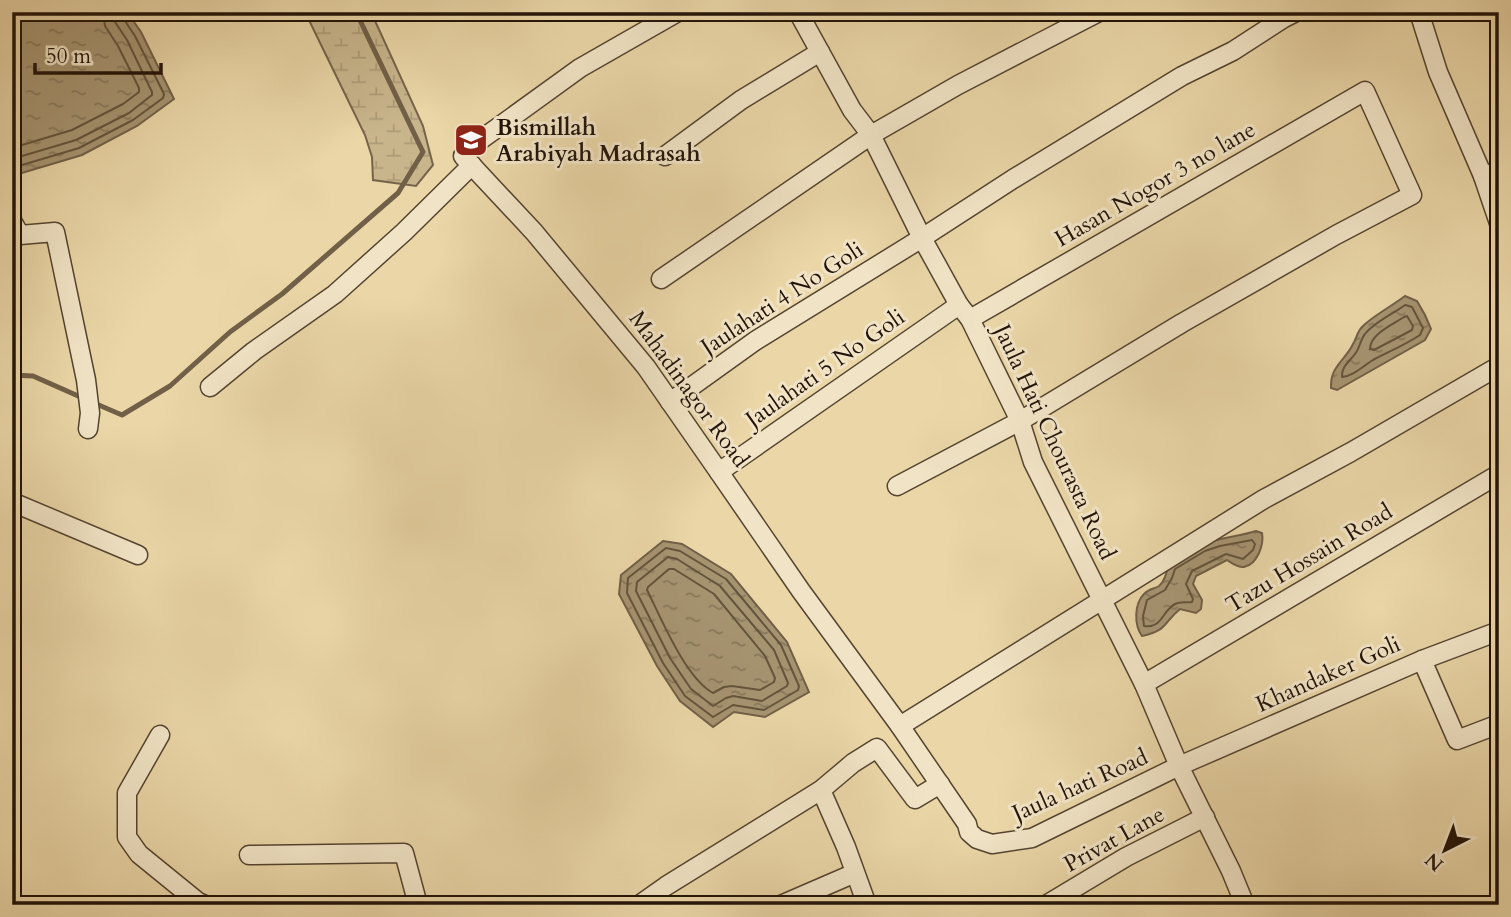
<svg xmlns="http://www.w3.org/2000/svg" width="1511" height="917" font-family="Cardo,serif">
	<style>
		.wetland { fill: url(#wetland-marsh); stroke: #75644a; stroke-width: 2 }
		.water { fill: url(#water-ripples); stroke: #716047; stroke-width: 2 }
		.lines { fill: none; stroke-linecap: round; stroke-linejoin: round }
		.shore { stroke: #64543c; stroke-width: 2 }
		.stream { stroke: #716047; stroke-width: 5 }
		.minor-casing { stroke: #544430; stroke-width: 21 }
		.minor { stroke: #f1e4c6; stroke-width: 18 }
		.labels { text-anchor: middle; dominant-baseline: central; stroke-width: 6; stroke-linejoin: round; paint-order: stroke }
		.poi-label { font-size: 23px; font-weight: bold; fill: #221308; stroke: #f1e4c6; text-anchor: start }
		.street-label { font-size: 23px; fill: #221308; stroke: #f1e4c6 }
	</style>
	<defs>
		<pattern id="wetland-marsh" width="20" height="14" patternUnits="userSpaceOnUse" patternTransform="scale(1.75)"><rect width="20" height="14" fill="#c8b58c"/><path d="M1 5h8M5 5V1M11 12h8M15 12V8" fill="none" stroke="#ac9b77"/></pattern>
		<pattern id="water-ripples" width="26" height="14" patternUnits="userSpaceOnUse" patternTransform="scale(1.75)"><rect width="26" height="14" fill="#a69471"/><path d="M2 4q2-2 4 0t4 0M15 11q2-2 4 0t4 0" fill="none" stroke="#87785b"/></pattern>
	</defs>
	<rect width="100%" height="100%" fill="#ead6a7"/>
	<filter id="stains"><feTurbulence type="fractalNoise" baseFrequency=".00286" numOctaves="4"/><feColorMatrix values="0 0 0 0 .2 0 0 0 0 .09 0 0 0 0 .02 0 0 0 .5 -.17"/></filter>
	<radialGradient id="worn" r=".72"><stop offset=".6" stop-color="#630" stop-opacity="0"/><stop offset="1" stop-color="#630" stop-opacity=".3"/></radialGradient>
	<!-- wetland -->
	<path class="wetland" d="M305,12h66l52,114 10,39 -17,21 -43,-6 -1,-23 -7,-22z"/>
	<!-- water -->
	<g class="water">
		<path d="M12,12h115l14,20 33,67 -37,27 -55,29 -70,21z"/>
		<path d="M1405,296l12,5 8,14 6,14 -6,11 -88,50 -6,-2c-1,-22 14,-27 22,-44 5,-8 3,-12 11,-19 12,-11 28,-19 41,-29z"/>
		<path d="M1256,531l6,2c2,11 -4,31 -18,34 -6,1 -12,-4 -17,-7l-31,16 -3,8 9,16 -1,9 -5,4 -16,-4c-17,14 -13,22 -38,27 -8,-11 -8,-32 2,-42 4,-5 10,-5 15,-8 6,-5 8,-14 9,-21 11,-6 22,-15 34,-20 17,-8 36,-8 54,-14z"/>
		<path d="M663,541l19,3 49,30 56,68 22,50 -44,25 -31,-5 -21,15 -33,-26 -23,-35 -38,-72 2,-19z"/>
	</g>
	<g class="lines">
		<!-- shore -->
		<g class="shore">
			<path d="M12,148l60,-18 51,-26 16,-12v-4l-21,-42 -13,-20 -2,-14"/>
			<path d="M12,159l64,-19 53,-27 23,-18v-3l-25,-52 -12,-18 -2,-10"/>
			<path d="M12,168l67,-20 54,-28 30,-22 1,-4 -29,-58 -12,-18 -1,-6"/>
			<path d="M1405,305l7,2 11,21 -3,7c-15,10 -32,17 -47,25 -10,6 -19,16 -31,17 -1,-10 7,-15 13,-23 5,-6 5,-14 10,-20 9,-12 28,-20 40,-29z"/>
			<path d="M1407,316l6,10 -1,4 -38,20 -4,-1c0,-15 22,-24 34,-32z"/>
			<path d="M1252,540l3,4 -2,6 -10,9 -17,-5 -34,17 -6,13 7,15 -1,3c-5,1 -11,-1 -17,2 -13,7 -13,25 -31,22l-1,-10 4,-16 18,-10 7,-12 3,-9 30,-18 15,-5z"/>
			<path d="M666,548l14,3 46,28 55,66 18,41 -1,4 -34,20 -31,-5 -20,12 -28,-21 -22,-33 -36,-70 1,-15z"/>
			<path d="M668,557l9,2 43,27 54,64 14,33 -1,3 -25,15 -29,-5 -7,2 -13,8 -22,-17 -21,-31 -34,-67 1,-9z"/>
			<path d="M669,569h5l40,25 51,62 10,22 -1,4 -14,8 -28,-4 -8,1 -11,6c-28,-16 -51,-73 -66,-103l1,-3z"/>
		</g>
		<!-- stream -->
		<g class="stream">
			<path d="M12,375l21,1 52,23"/>
			<path d="M94,403l28,12 48,-29 60,-54 52,-38 116,-101 25,-41 -67,-140"/>
		</g>
		<!-- minor casing -->
		<g class="minor-casing">
			<g id="minor">
				<path d="M678,12l-98,56 -101,73 -16,15 71,76 112,135 73,105 82,119 99,135 67,98 2,8 8,7 15,5 40,-6 147,-72 243,-106 77,-29"/>
				<path d="M798,12l54,98 19,25 51,103 37,67 11,14 50,102 13,41 111,222 35,82 52,105 14,34"/>
				<path d="M1419,12l19,60 45,104"/>
				<path d="M665,156l76,-56 79,-48"/>
				<path d="M1499,171l-16,5 16,47"/>
				<path d="M12,221l8,14 35,-3 31,148 4,33 -2,16"/>
				<path d="M661,279l210,-144 87,-50 141,-73"/>
				<path d="M210,387l44,-36 81,-57 69,-62 68,-67"/>
				<path d="M670,402l85,-61 167,-103 91,-59 169,-103 51,-25 51,-33 12,-6"/>
				<path d="M719,472l240,-167"/>
				<path d="M897,486l123,-65 162,-98 154,-88 76,-40 -47,-104 -395,228"/>
				<path d="M12,502l126,53"/>
				<path d="M1422,660l35,80 42,-16"/>
				<path d="M1144,684l355,-210"/>
				<path d="M900,726l364,-227 87,-47 148,-86"/>
				<path d="M160,735l-33,58v44l12,17 59,48 7,3"/>
				<path d="M821,790l25,57 21,58"/>
				<path d="M249,855l155,-2 14,52"/>
				<path d="M639,905l27,-19 155,-96 32,-27 24,-15 38,51 25,-15"/>
				<path d="M781,905l74,-32"/>
				<path d="M1046,905l80,-48 79,-40"/>
			</g>
		</g>
		<!-- minor -->
		<use href="#minor" class="minor"/>
	</g>
	<!-- icons -->
	<defs>
		<g id="school-square" transform="scale(1.75)"><rect x="-9" y="-9" width="18" height="18" rx="4" fill="#8f2418" stroke="#f1e4c6"/><path d="M0-5L7-2L0 1L-7-2ZM-4 1L0 2.5L4 1V4Q0 6-4 4Z" fill="#fff"/></g>
	</defs>
	<g fill-rule="evenodd">
		<use href="#school-square" x="471" y="140"/>
	</g>
	<g class="labels">
		<!-- poi labels -->
		<g class="poi-label">
			<text x="496" y="127">Bismillah<tspan x="496" dy="26">Arabiyah Madrasah</tspan></text>
		</g>
		<!-- street labels -->
		<g class="street-label">
			<text transform="translate(1155 184) rotate(-30)">Hasan Nogor 3 no lane</text>
			<text transform="translate(782 298) rotate(-33)">Jaulahati 4 No Goli</text>
			<text transform="translate(825 368) rotate(-35)">Jaulahati 5 No Goli</text>
			<text transform="translate(689 389) rotate(54)">Mahadinagor Road</text>
			<text transform="translate(1055 442) rotate(65)">Jaula Hati Chourasta Road</text>
			<text transform="translate(1309 558) rotate(-31)">Tazu Hossain Road</text>
			<text transform="translate(1328 674) rotate(-24)">Khandaker Goli</text>
			<text transform="translate(1080 785) rotate(-24)">Jaula hati Road</text>
			<text transform="translate(1114 839) rotate(-29)">Privat Lane</text>
		</g>
	</g>
	<!-- margin -->
	<rect width="1511" height="917" fill="none" stroke="#ead6a7" stroke-width="42"/>
	<rect x="14" y="14" width="1483" height="889" fill="none" stroke="#221308" stroke-width="3.5"/>
	<rect x="21" y="21" width="1469" height="875" fill="none" stroke="#221308" stroke-width="2"/>
	<!-- north arrow -->
	<g transform="translate(1445 850) rotate(222)" stroke="#f1e4c6" stroke-width="5" paint-order="stroke">
	<path d="M0-5L12 26L0 18L-12 26Z" fill="#221308"/>
	<text y="-10" font-size="19" font-weight="bold" text-anchor="middle" fill="#221308">N</text>
	</g>
	<!-- scale -->
	<path d="M35 63v10h126v-10" fill="none" stroke="#221308" stroke-width="3.5"/>
	<text x="46" y="63" font-size="21" fill="#221308" stroke="#f1e4c6" stroke-width="5" paint-order="stroke">50 m</text>
	<rect width="100%" height="100%" filter="url(#stains)"/>
	<rect width="100%" height="100%" fill="url(#worn)"/>
</svg>
